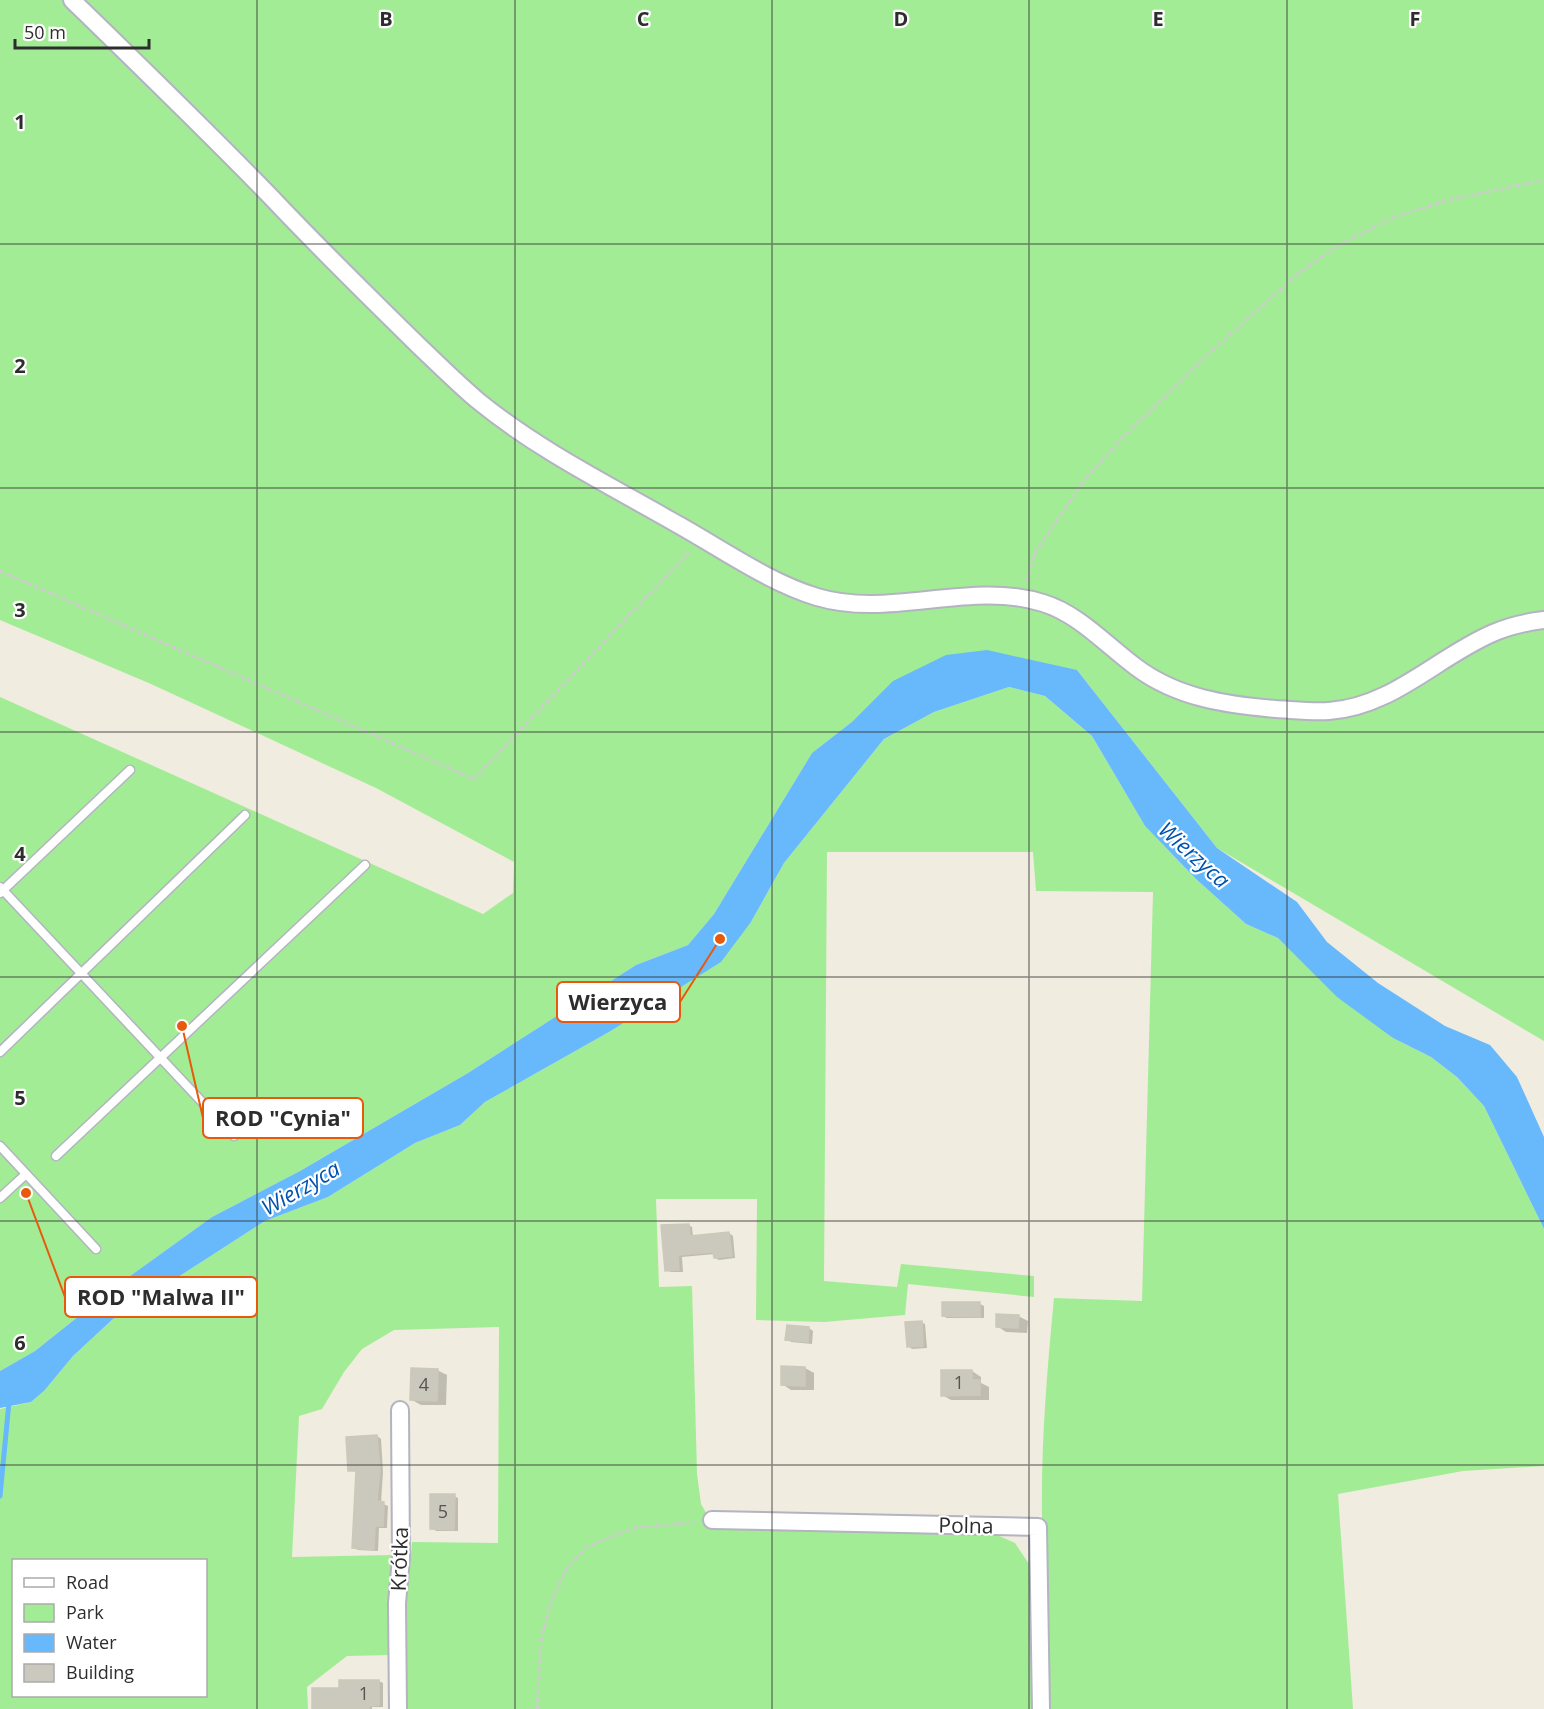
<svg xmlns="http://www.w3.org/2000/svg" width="1544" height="1709" font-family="'Open Sans',sans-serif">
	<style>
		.green { fill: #a3ec96; fill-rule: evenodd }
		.water { fill: #68b9fc }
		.shadow { fill: #0003 }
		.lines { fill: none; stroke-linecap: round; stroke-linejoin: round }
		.stream { stroke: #68b9fc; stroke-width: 5 }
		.building { fill: #cbc9bd; stroke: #ccc9b8; stroke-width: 1.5 }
		.lane-casing { stroke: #b3b3c2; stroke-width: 11 }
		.street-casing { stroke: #b3b3c2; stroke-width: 20 }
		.path { stroke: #cdcdcd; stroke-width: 3; stroke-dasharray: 4.5 3; stroke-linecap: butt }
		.lane { stroke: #fff; stroke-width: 8 }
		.street { stroke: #fff; stroke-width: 16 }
		.grid { fill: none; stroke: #2d2d2d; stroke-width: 1.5; stroke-opacity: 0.55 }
		.labels { text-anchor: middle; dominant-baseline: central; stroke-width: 4.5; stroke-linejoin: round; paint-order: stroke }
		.number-label { font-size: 18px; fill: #545451 }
		.street-label { font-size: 21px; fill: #2d2d2d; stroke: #fff }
		.water-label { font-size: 22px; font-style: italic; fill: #0052af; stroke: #fff }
		.grid-label { font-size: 20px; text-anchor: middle; font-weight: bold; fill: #2d2d2d; stroke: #fff; stroke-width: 4.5; stroke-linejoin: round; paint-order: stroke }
		.leader { fill: none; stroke: #e8590c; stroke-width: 2 }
		.callout-dot { fill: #e8590c; stroke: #fff; stroke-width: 2 }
		.callout { fill: #fff; stroke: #e8590c; stroke-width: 2 }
		.callout-label { font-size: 22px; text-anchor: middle; font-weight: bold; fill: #2d2d2d }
	</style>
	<rect width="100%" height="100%" fill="#f0ecdf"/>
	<!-- green -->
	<g class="green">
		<path d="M0,0h1544v1041l-327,-193 -140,-178 -224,51 -41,32 -98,161 -26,31 -52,20 -168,108 -168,98 -88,46 -93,67 -84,67 -35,20v-674l483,217 30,-21 1,-31 -138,-74 -225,-104 -151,-64z"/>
		<path d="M1009,687l36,9 47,40 53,90 51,53 50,45 32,14 23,22 92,78 38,19 26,20 27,29 60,123v237l-81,5 -125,23 15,215h-306c0,-64 -4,-128 -5,-192 -1,-74 5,-146 12,-219l88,3 11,-409 -117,-1 -3,-39h-206l-3,429 73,6 4,-23 133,12v21l-126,-13 -3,31 -81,7 -68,-2 1,-121h-101l3,88 33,-1 5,188 4,30 12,21 275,6 27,12 16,24 3,142h-629l-2,-68 9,-99 86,1 1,-216 -105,3 -32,19 -18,23 -22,37 -23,7 -7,141 100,-2 -1,100 -44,1 -40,31 1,22h-308v-300l31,-7 13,-11 29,-35 40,-37 152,-98 63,-24 87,-54 45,-18 25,-23 124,-70 50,-33 92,-77 33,-59 100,-124 50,-27zM14,1560h192v136h-192z"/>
	</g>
	<!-- water -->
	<path class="water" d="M987,650l90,20 140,178 80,54 30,40 51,41 67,43 45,19 27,32 27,60v92l-60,-123 -27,-29 -26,-20 -38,-19 -56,-41 -59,-59 -32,-14 -50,-45 -51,-53 -53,-90 -47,-40 -36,-9 -75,25 -50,27 -100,124 -33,59 -30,40 -112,70 -124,70 -25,23 -45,18 -87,54 -63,24 -152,98 -40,37 -29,35 -13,11 -31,6v-37l35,-20 84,-67 93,-67 88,-46 168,-98 168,-108 52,-20 26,-31 98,-161 41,-32 40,-40 53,-26z"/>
	<!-- shadow -->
	<g class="shadow">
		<path d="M688,1225l4,2 1,10 36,-4 4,3 2,22 -16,2 -4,-2v-4l-33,3 1,15h-12l-5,-2z"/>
		<path d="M943,1303l37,1 4,2v12h-37l-4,-2z"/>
		<path d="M1018,1316l10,5 -1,12 -21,-1 -9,-6z"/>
		<path d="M921,1322l4,2 2,24 -15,1 -4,-3z"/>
		<path d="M809,1328l4,3 -1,13 -21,-2 -4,-3z"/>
		<path d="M782,1368h23l9,5v17h-23l-9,-6z"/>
		<path d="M437,1370l10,5 -1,30h-25l-9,-5z"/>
		<path d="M972,1371l9,6v6l8,4v13h-38l-9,-5z"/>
		<path d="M377,1436l4,3 2,33 -2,31 7,3 -1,22h-8l-1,23 -20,-1 -4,-2 4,-76 -8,-2z"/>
		<path d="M454,1496l4,2v33h-22l-4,-3z"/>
		<path d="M379,1681l4,2v24h-11v2h-57l25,-20z"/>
	</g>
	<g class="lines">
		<!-- stream -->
		<path class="stream" d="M0,1496l9,-94"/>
	</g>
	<!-- building -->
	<g class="building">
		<path d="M689,1224l1,12 39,-4 3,24 -18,2 -1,-6 -35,3 1,15 -14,1 -4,-46z"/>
		<path d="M942,1302h38v15l-38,-1z"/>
		<path d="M996,1314l23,1 -1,13 -22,-1z"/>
		<path d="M922,1321l1,25 -16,1 -2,-25z"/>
		<path d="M787,1325l22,2 -1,15 -23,-2z"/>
		<path d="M781,1366l24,1v19l-24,-1z"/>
		<path d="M411,1368l27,1 -1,32 -27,-1z"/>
		<path d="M941,1370h31v10h8v15l-39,1z"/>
		<path d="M377,1435l3,34 -3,32 7,1 -1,24h-8l-1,24 -22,-2 4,-77h-8l-2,-34z"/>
		<path d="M430,1494h25l-1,36 -24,-1z"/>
		<path d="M339,1680h40v25l-10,1v3h-57v-21h27z"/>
	</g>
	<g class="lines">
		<!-- lane casing -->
		<g class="lane-casing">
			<g id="lane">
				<path d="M0,887l234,249"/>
				<path d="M0,893l130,-123"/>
				<path d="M0,1052l245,-237"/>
				<path d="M0,1146l96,103"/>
				<path d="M56,1156l309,-291"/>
				<path d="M0,1198l26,-24"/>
			</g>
		</g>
		<!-- street casing -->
		<g class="street-casing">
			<g id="street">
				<path d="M72,0c67,65 134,130 199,197 48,51 98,100 148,149 19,18 38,37 58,54 61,50 132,85 200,124 45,25 91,58 140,73 73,22 153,-17 226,6 36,11 63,42 93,64 41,31 91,38 140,42 18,1 35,3 53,2 63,-4 108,-54 164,-78 16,-7 34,-11 51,-13"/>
				<path d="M712,1520l326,7 3,182"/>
				<path d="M398,1709l-1,-106 4,-45 -1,-148"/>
			</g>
		</g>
		<!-- path -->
		<g class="path">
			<path d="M0,571l474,208 216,-228"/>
			<path d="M1026,582l10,-31 46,-68 43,-48 87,-84 84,-76 45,-31 53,-27 54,-17 96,-20"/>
			<path d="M537,1709l4,-69 10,-38 15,-33 21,-22 46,-19 62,-6"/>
		</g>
		<!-- lane -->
		<use href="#lane" class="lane"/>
		<!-- street -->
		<use href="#street" class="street"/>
	</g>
	<!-- grid -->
	<path class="grid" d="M257,0v1709M515,0v1709M772,0v1709M1029,0v1709M1287,0v1709M0,244h1544M0,488h1544M0,732h1544M0,977h1544M0,1221h1544M0,1465h1544"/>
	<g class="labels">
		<!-- number labels -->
		<g class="number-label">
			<text x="959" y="1382">1</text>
			<text x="424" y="1384">4</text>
			<text x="443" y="1511">5</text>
			<text x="364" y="1693">1</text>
		</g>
		<!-- street labels -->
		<g class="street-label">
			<text transform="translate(966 1525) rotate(1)">Polna</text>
			<text transform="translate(399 1559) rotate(-88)">Krótka</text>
		</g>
		<!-- water labels -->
		<g class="water-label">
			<text transform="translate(1195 854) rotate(42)">Wierzyca</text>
			<text transform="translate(300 1187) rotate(-30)">Wierzyca</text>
		</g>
	</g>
	<g class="grid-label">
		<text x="386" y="26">B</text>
		<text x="643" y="26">C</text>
		<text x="901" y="26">D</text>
		<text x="1158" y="26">E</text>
		<text x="1415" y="26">F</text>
		<text x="20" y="129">1</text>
		<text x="20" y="373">2</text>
		<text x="20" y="617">3</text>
		<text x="20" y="861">4</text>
		<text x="20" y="1105">5</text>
		<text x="20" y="1350">6</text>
	</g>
	<!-- callouts -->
	<path class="leader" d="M720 939L680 1002M182 1026L203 1118M26 1193L65 1297"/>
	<g class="callout-dot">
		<circle cx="720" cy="939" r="6"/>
		<circle cx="182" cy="1026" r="6"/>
		<circle cx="26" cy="1193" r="6"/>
	</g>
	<g class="callout">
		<rect x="557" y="982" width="123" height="40" rx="6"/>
		<rect x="203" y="1098" width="160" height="40" rx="6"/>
		<rect x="65" y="1277" width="192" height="40" rx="6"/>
	</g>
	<g class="callout-label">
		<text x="618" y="1010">Wierzyca</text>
		<text x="283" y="1126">ROD "Cynia"</text>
		<text x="161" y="1305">ROD "Malwa II"</text>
	</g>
	<!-- legend -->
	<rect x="12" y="1559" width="195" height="138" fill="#ffffff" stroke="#ababab" stroke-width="1.5"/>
	<rect x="24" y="1578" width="30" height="9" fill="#ffffff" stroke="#ababab" stroke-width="1.5"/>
	<text x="66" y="1589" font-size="18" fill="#2d2d2d">Road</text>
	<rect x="24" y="1604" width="30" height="18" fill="#a3ec96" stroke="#ababab" stroke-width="1.5"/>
	<text x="66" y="1619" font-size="18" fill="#2d2d2d">Park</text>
	<rect x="24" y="1634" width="30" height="18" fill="#68b9fc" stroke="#ababab" stroke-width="1.5"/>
	<text x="66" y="1649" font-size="18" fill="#2d2d2d">Water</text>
	<rect x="24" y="1664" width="30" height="18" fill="#cbc9bd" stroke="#ababab" stroke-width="1.5"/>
	<text x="66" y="1679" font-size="18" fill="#2d2d2d">Building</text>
	<!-- scale -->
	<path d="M15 39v9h134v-9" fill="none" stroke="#2d2d2d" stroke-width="3"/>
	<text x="24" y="39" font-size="18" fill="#2d2d2d" stroke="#ffffff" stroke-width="4.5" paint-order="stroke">50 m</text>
</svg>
